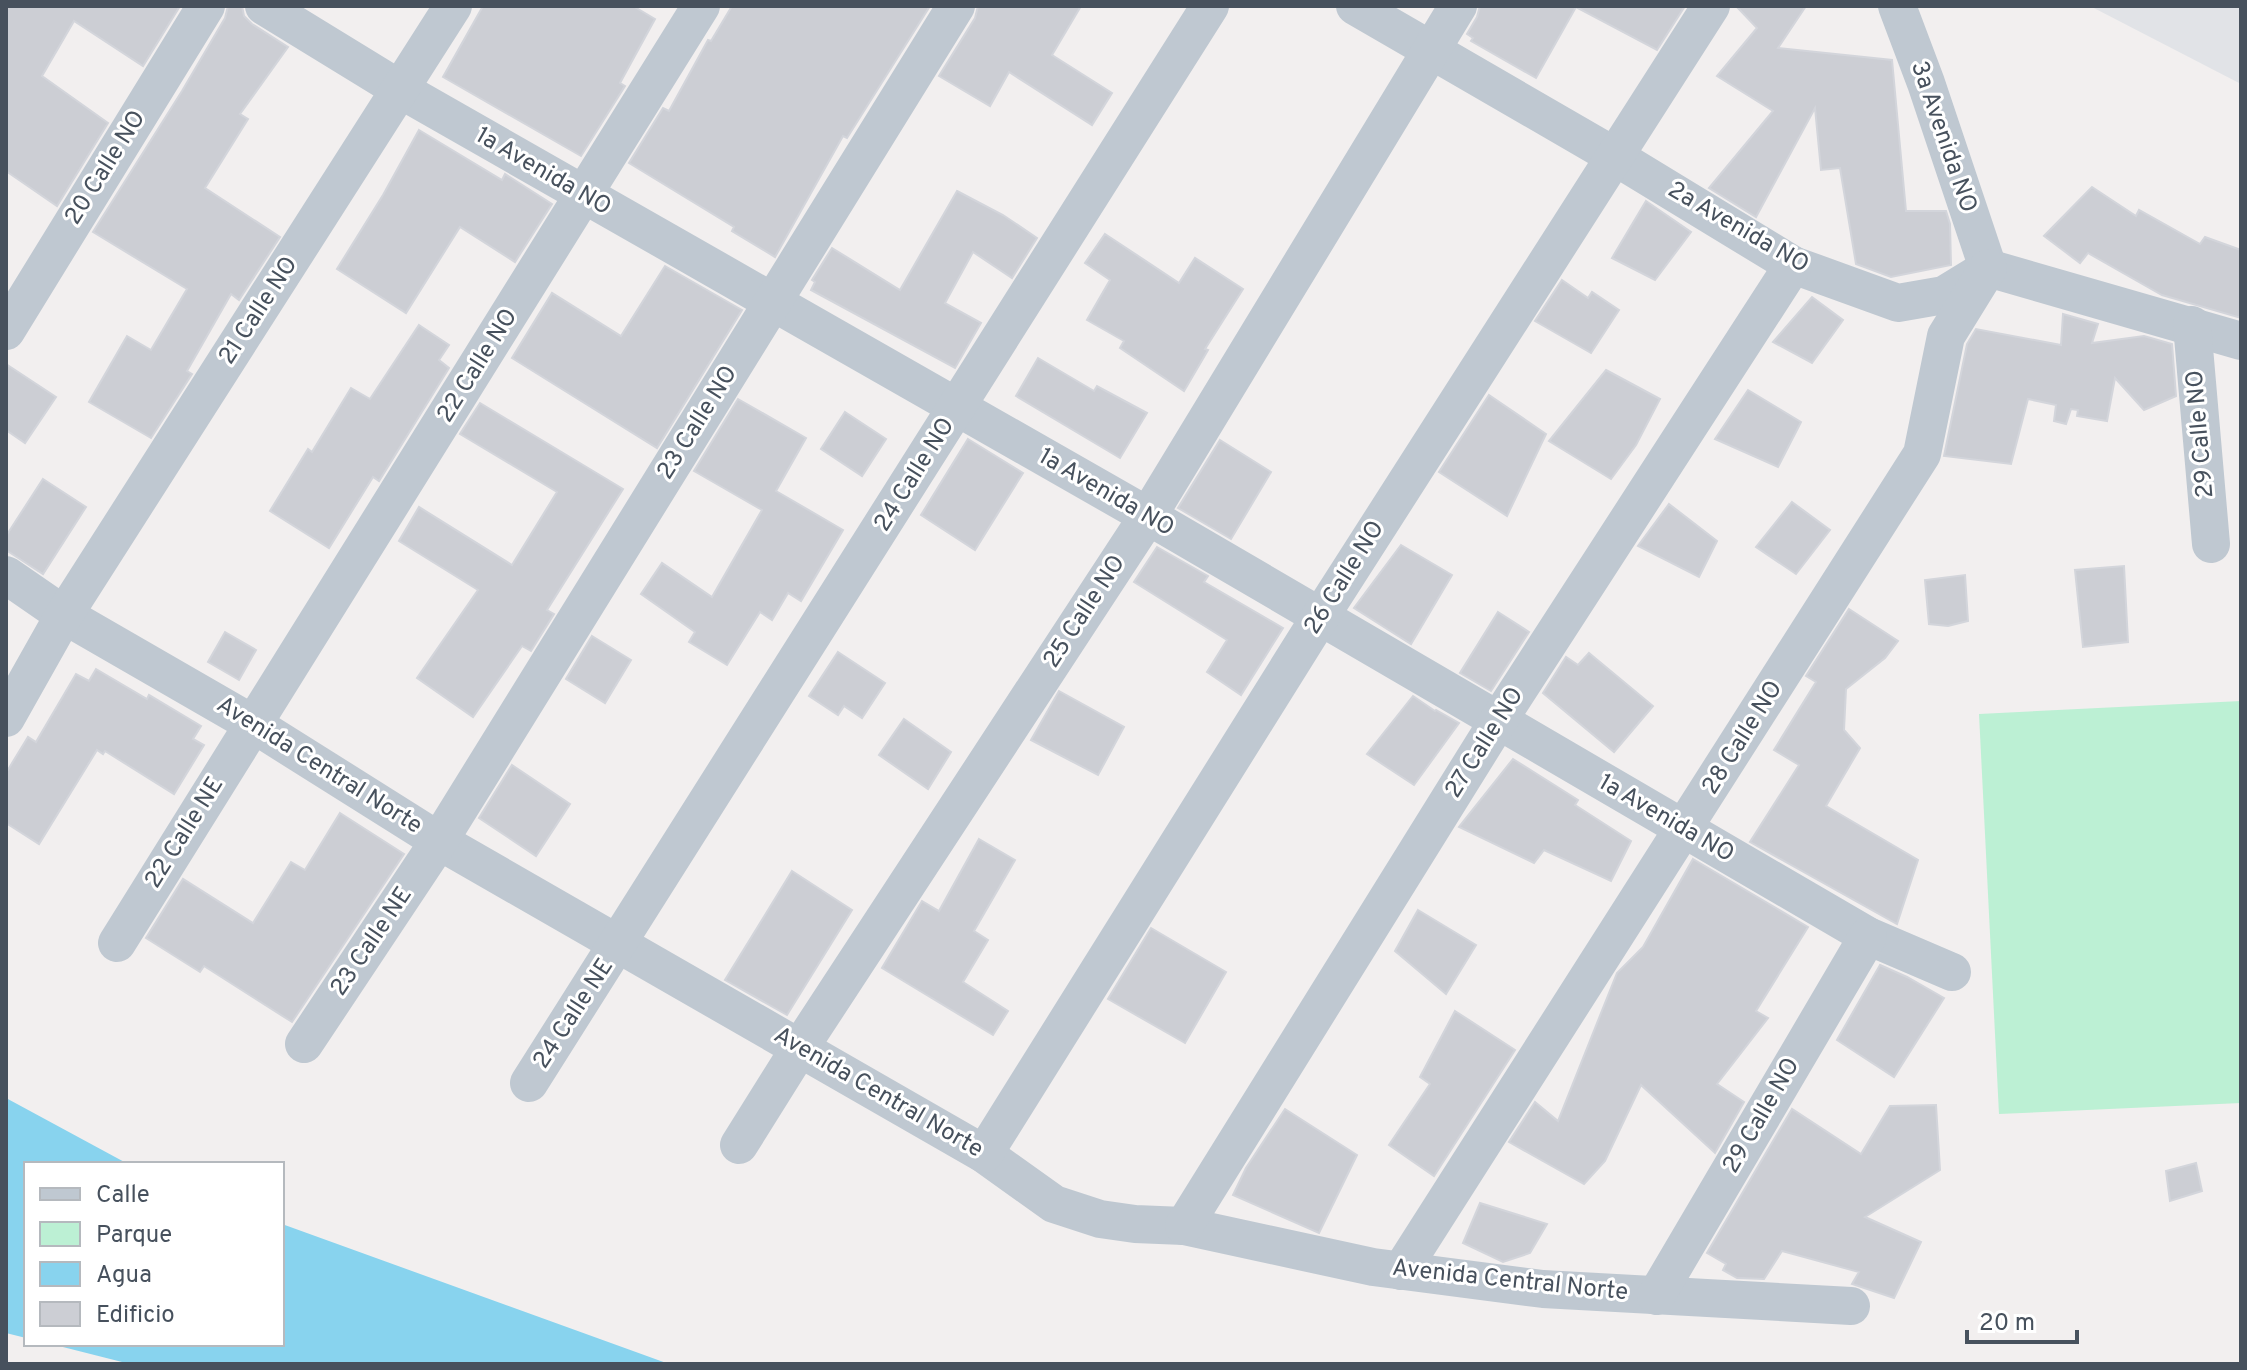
<svg xmlns="http://www.w3.org/2000/svg" width="2247" height="1370" font-family="Overpass,sans-serif">
	<style>
		.airport { fill: #e1e3e7 }
		.green { fill: #bcf0d4 }
		.water { fill: #88d3ee }
		.building { fill: #ccced4; stroke: #d3d5db; stroke-width: 2 }
		.lines { fill: none; stroke-linecap: round; stroke-linejoin: round }
		.minor { stroke: #bfc8d1; stroke-width: 38 }
		.labels { text-anchor: middle; dominant-baseline: central; stroke-width: 6; stroke-linejoin: round; paint-order: stroke }
		.street-label { font-size: 24px; fill: #47515d; stroke: #fff }
	</style>
	<rect width="100%" height="100%" fill="#f2efef"/>
	<!-- airport -->
	<path class="airport" d="M2090,6h151v78z"/>
	<!-- green -->
	<path class="green" d="M2241,701v402l-242,11 -20,-400z"/>
	<!-- water -->
	<g class="water">
		<path d="M6,1098l122,66h-102v174l-20,-5z"/>
		<path d="M282,1224l387,140h-539l-79,-20h231z"/>
	</g>
	<!-- building -->
	<g class="building">
		<path d="M6,6h174l-37,60 -69,-45 -32,55 66,47 -51,83 -51,-35z"/>
		<path d="M228,6h14l2,10 8,8 36,23 -48,67 8,5 -43,69 75,49 -41,63 -8,-6 -44,77 5,3 -41,64 -62,-36 38,-66 24,14 36,-61 -94,-57 89,-141 43,-73z"/>
		<path d="M483,6h150l22,13 -35,64 5,3 -44,70 -138,-79z"/>
		<path d="M732,6h198l-83,132 -4,-2 -68,121 -43,-26 2,-4 -105,-64 34,-55 6,3 39,-71 3,1z"/>
		<path d="M978,6h103l-29,49 60,38 -20,32 -83,-53 -19,34 -51,-30 36,-58z"/>
		<path d="M1480,6h205l-28,44 -81,-43 -40,71 -65,-37 2,-3 -6,-4 10,-17z"/>
		<path d="M1736,6h70l-28,42 114,12 14,151h40l4,13 1,41 -60,12 -35,-13 -16,-96 -19,2 -6,-62 -59,109 -47,-29 64,-77 -56,-35 40,-48z"/>
		<path d="M419,130l83,50 3,-6 47,30 -37,58 -55,-35 -54,86 -69,-44 46,-74z"/>
		<path d="M2092,187l44,29 3,-6 61,34 5,-7 36,13v68l-79,-23 -74,-42 -8,10 -36,-27z"/>
		<path d="M957,191l46,24 34,23 -25,40 -39,-26 -28,51 36,20 -26,45 -144,-78 4,-8 -3,-2 20,-32 68,42z"/>
		<path d="M1646,201l45,31 -36,48 -43,-22z"/>
		<path d="M1105,234l74,49 16,-25 48,31 -38,60 3,1 -24,41 -64,-43 4,-7 -37,-21 23,-40 -25,-17z"/>
		<path d="M665,266l77,44 -85,138 -145,-90 40,-65 69,43z"/>
		<path d="M1562,280l26,18 4,-6 27,18 -28,43 -56,-32z"/>
		<path d="M1812,297l31,23 -31,43 -39,-21z"/>
		<path d="M2063,314l35,10 -6,19 52,-7 28,8 4,52 -32,14 -29,-32 -8,43 -30,-5 1,-6 -7,-1 -5,15 -12,-3 2,-16 -28,-6 -17,65 -67,-8 23,-112 9,-15 85,16z"/>
		<path d="M419,325l30,20 -10,15 10,8 -70,113 -6,-4 -44,71 -59,-37 38,-62 4,3 39,-64 19,11z"/>
		<path d="M1038,358l56,33 3,-5 50,27 -27,45 -104,-62z"/>
		<path d="M6,364l50,33 -31,46 -19,-13z"/>
		<path d="M1606,370l54,29 -24,46 -25,34 -62,-38z"/>
		<path d="M1748,390l53,32 -23,45 -63,-28z"/>
		<path d="M1489,395l57,39 -39,82 -68,-44z"/>
		<path d="M738,399l68,39 -30,53 67,39 -42,71 -13,-8 -16,27 -12,-8 -33,53 -38,-23 6,-10 -54,-38 21,-31 50,34 50,-87 -68,-39z"/>
		<path d="M480,403l143,86 -76,121 7,4 -23,37 -9,-5 -49,71 -56,-39 61,-88 -79,-49 20,-34 93,58 45,-73 -97,-58z"/>
		<path d="M845,412l41,27 -24,37 -41,-27z"/>
		<path d="M968,439l55,34 -48,77 -54,-35z"/>
		<path d="M1220,440l51,32 -40,67 -53,-31z"/>
		<path d="M43,479l43,28 -43,67 -37,-24v-14z"/>
		<path d="M1792,502l38,28 -34,44 -40,-27z"/>
		<path d="M1669,504l48,37 -18,36 -61,-31z"/>
		<path d="M1401,545l51,30 -41,69 -57,-36z"/>
		<path d="M1157,547l51,29 -4,6 79,46 -42,67 -34,-23 20,-32 -93,-58z"/>
		<path d="M2124,566l4,76 -45,5 -8,-77z"/>
		<path d="M1965,575l3,46 -20,5 -19,-2 -4,-44z"/>
		<path d="M1849,609l49,32 -13,17 -39,31 -2,41 16,18 -34,58 92,54 -21,64 -147,-82 49,-77 -25,-15 42,-68 -10,-6z"/>
		<path d="M1498,612l31,20 -38,59 -31,-18z"/>
		<path d="M225,632l31,18 -17,30 -31,-18z"/>
		<path d="M592,636l39,24 -26,43 -39,-24z"/>
		<path d="M838,652l47,31 -23,35 -18,-12 -6,9 -29,-19z"/>
		<path d="M1589,653l64,53 -39,46 -71,-59 23,-36 12,8z"/>
		<path d="M96,669l51,30 2,-4 52,31 -8,13 11,6 -30,49 -69,-43 -2,3 -6,-4 -58,94 -33,-21v-50l22,-36 8,5 40,-68 13,7z"/>
		<path d="M1059,691l65,36 -26,48 -67,-35z"/>
		<path d="M1413,696l22,15 1,-1 23,13 -45,62 -47,-31z"/>
		<path d="M904,719l47,33 -23,37 -49,-34z"/>
		<path d="M1513,759l65,41 -3,5 56,36 -20,40 -67,-31 -10,13 -75,-36z"/>
		<path d="M512,765l58,39 -34,52 -57,-38z"/>
		<path d="M340,813l64,41 -112,168 -88,-56 -4,6 -54,-34 37,-59 70,44 38,-61 14,8z"/>
		<path d="M979,839l36,21 -41,71 14,9 -25,42 45,29 -15,24 -111,-67 40,-67 17,10z"/>
		<path d="M1693,859l115,68 -52,84 12,7 -51,66 27,18 -29,51 -74,-68 -36,76 -21,23 -75,-42 26,-40 23,19 59,-148 26,-26z"/>
		<path d="M792,871l60,39 -65,105 -62,-35z"/>
		<path d="M1418,910l58,35 -30,49 -51,-43z"/>
		<path d="M1151,928l75,44 -41,71 -77,-44z"/>
		<path d="M1880,965l27,12 37,21 -50,79 -57,-37z"/>
		<path d="M1455,1011l60,39 -81,126 -45,-31 41,-61 -10,-7z"/>
		<path d="M1936,1105l4,65 -75,47 56,25 -27,56 -42,-14 7,-12 -77,-21 -18,28 -27,-1 -14,-8 3,-6 -19,-11 85,-144 69,45 29,-48z"/>
		<path d="M1285,1109l72,46 -38,78 -86,-38 13,-27z"/>
		<path d="M2196,1163l6,28 -32,10 -4,-30z"/>
		<path d="M1480,1203l67,21 -17,29 -27,9 -40,-19z"/>
	</g>
	<g class="lines">
		<!-- minor -->
		<g class="minor">
			<path d="M264,6l137,84 747,426 720,420 84,36"/>
			<path d="M1355,6l259,150 179,109 105,38 46,-8 44,-27 253,73"/>
			<path d="M1897,6l29,77 62,185"/>
			<path d="M2192,325l19,219"/>
			<path d="M6,331l200,-325"/>
			<path d="M6,575l58,40 189,109 186,117 545,313 70,50 46,15 35,5 49,2 189,41 170,22 308,17"/>
			<path d="M6,718l58,-103 389,-609"/>
			<path d="M117,943l584,-937"/>
			<path d="M304,1044l135,-203 517,-835"/>
			<path d="M529,1083l681,-1077"/>
			<path d="M739,1145l62,-99 347,-530 310,-510"/>
			<path d="M984,1154l336,-537 391,-611"/>
			<path d="M1184,1226l314,-505 295,-456"/>
			<path d="M1401,1271l521,-817 24,-118 42,-68"/>
			<path d="M1656,1296l212,-360"/>
		</g>
	</g>
	<g class="labels">
		<!-- street labels -->
		<g class="street-label">
			<text transform="translate(1943 137) rotate(71)">3a Avenida NO</text>
			<text transform="translate(106 168) rotate(-58)">20 Calle NO</text>
			<text transform="translate(543 172) rotate(30)">1a Avenida NO</text>
			<text transform="translate(1738 228) rotate(30)">2a Avenida NO</text>
			<text transform="translate(259 311) rotate(-57)">21 Calle NO</text>
			<text transform="translate(478 366) rotate(-58)">22 Calle NO</text>
			<text transform="translate(698 423) rotate(-58)">23 Calle NO</text>
			<text transform="translate(2201 434) rotate(-95)">29 Calle NO</text>
			<text transform="translate(915 475) rotate(-58)">24 Calle NO</text>
			<text transform="translate(1106 493) rotate(30)">1a Avenida NO</text>
			<text transform="translate(1345 578) rotate(-58)">26 Calle NO</text>
			<text transform="translate(1085 612) rotate(-57)">25 Calle NO</text>
			<text transform="translate(1743 738) rotate(-58)">28 Calle NO</text>
			<text transform="translate(1485 743) rotate(-58)">27 Calle NO</text>
			<text transform="translate(319 766) rotate(32)">Avenida Central Norte</text>
			<text transform="translate(1666 819) rotate(30)">1a Avenida NO</text>
			<text transform="translate(185 833) rotate(-58)">22 Calle NE</text>
			<text transform="translate(372 942) rotate(-56)">23 Calle NE</text>
			<text transform="translate(574 1014) rotate(-57)">24 Calle NE</text>
			<text transform="translate(878 1093) rotate(30)">Avenida Central Norte</text>
			<text transform="translate(1762 1116) rotate(-60)">29 Calle NO</text>
			<text transform="translate(1510 1281) rotate(6)">Avenida Central Norte</text>
		</g>
	</g>
	<!-- border -->
	<rect width="2247" height="1370" fill="none" stroke="#47515d" stroke-width="16"/>
	<!-- legend -->
	<rect x="24" y="1162" width="260" height="184" fill="#ffffff" stroke="#b5b9be" stroke-width="2"/>
	<rect x="40" y="1188" width="40" height="12" fill="#bfc8d1" stroke="#b5b9be" stroke-width="2"/>
	<text x="96" y="1202" font-size="24" fill="#47515d">Calle</text>
	<rect x="40" y="1222" width="40" height="24" fill="#bcf0d4" stroke="#b5b9be" stroke-width="2"/>
	<text x="96" y="1242" font-size="24" fill="#47515d">Parque</text>
	<rect x="40" y="1262" width="40" height="24" fill="#88d3ee" stroke="#b5b9be" stroke-width="2"/>
	<text x="96" y="1282" font-size="24" fill="#47515d">Agua</text>
	<rect x="40" y="1302" width="40" height="24" fill="#ccced4" stroke="#b5b9be" stroke-width="2"/>
	<text x="96" y="1322" font-size="24" fill="#47515d">Edificio</text>
	<!-- scale -->
	<path d="M1967 1330v12h110v-12" fill="none" stroke="#47515d" stroke-width="4"/>
	<text x="1979" y="1330" font-size="24" fill="#47515d" stroke="#ffffff" stroke-width="6" paint-order="stroke">20 m</text>
</svg>
